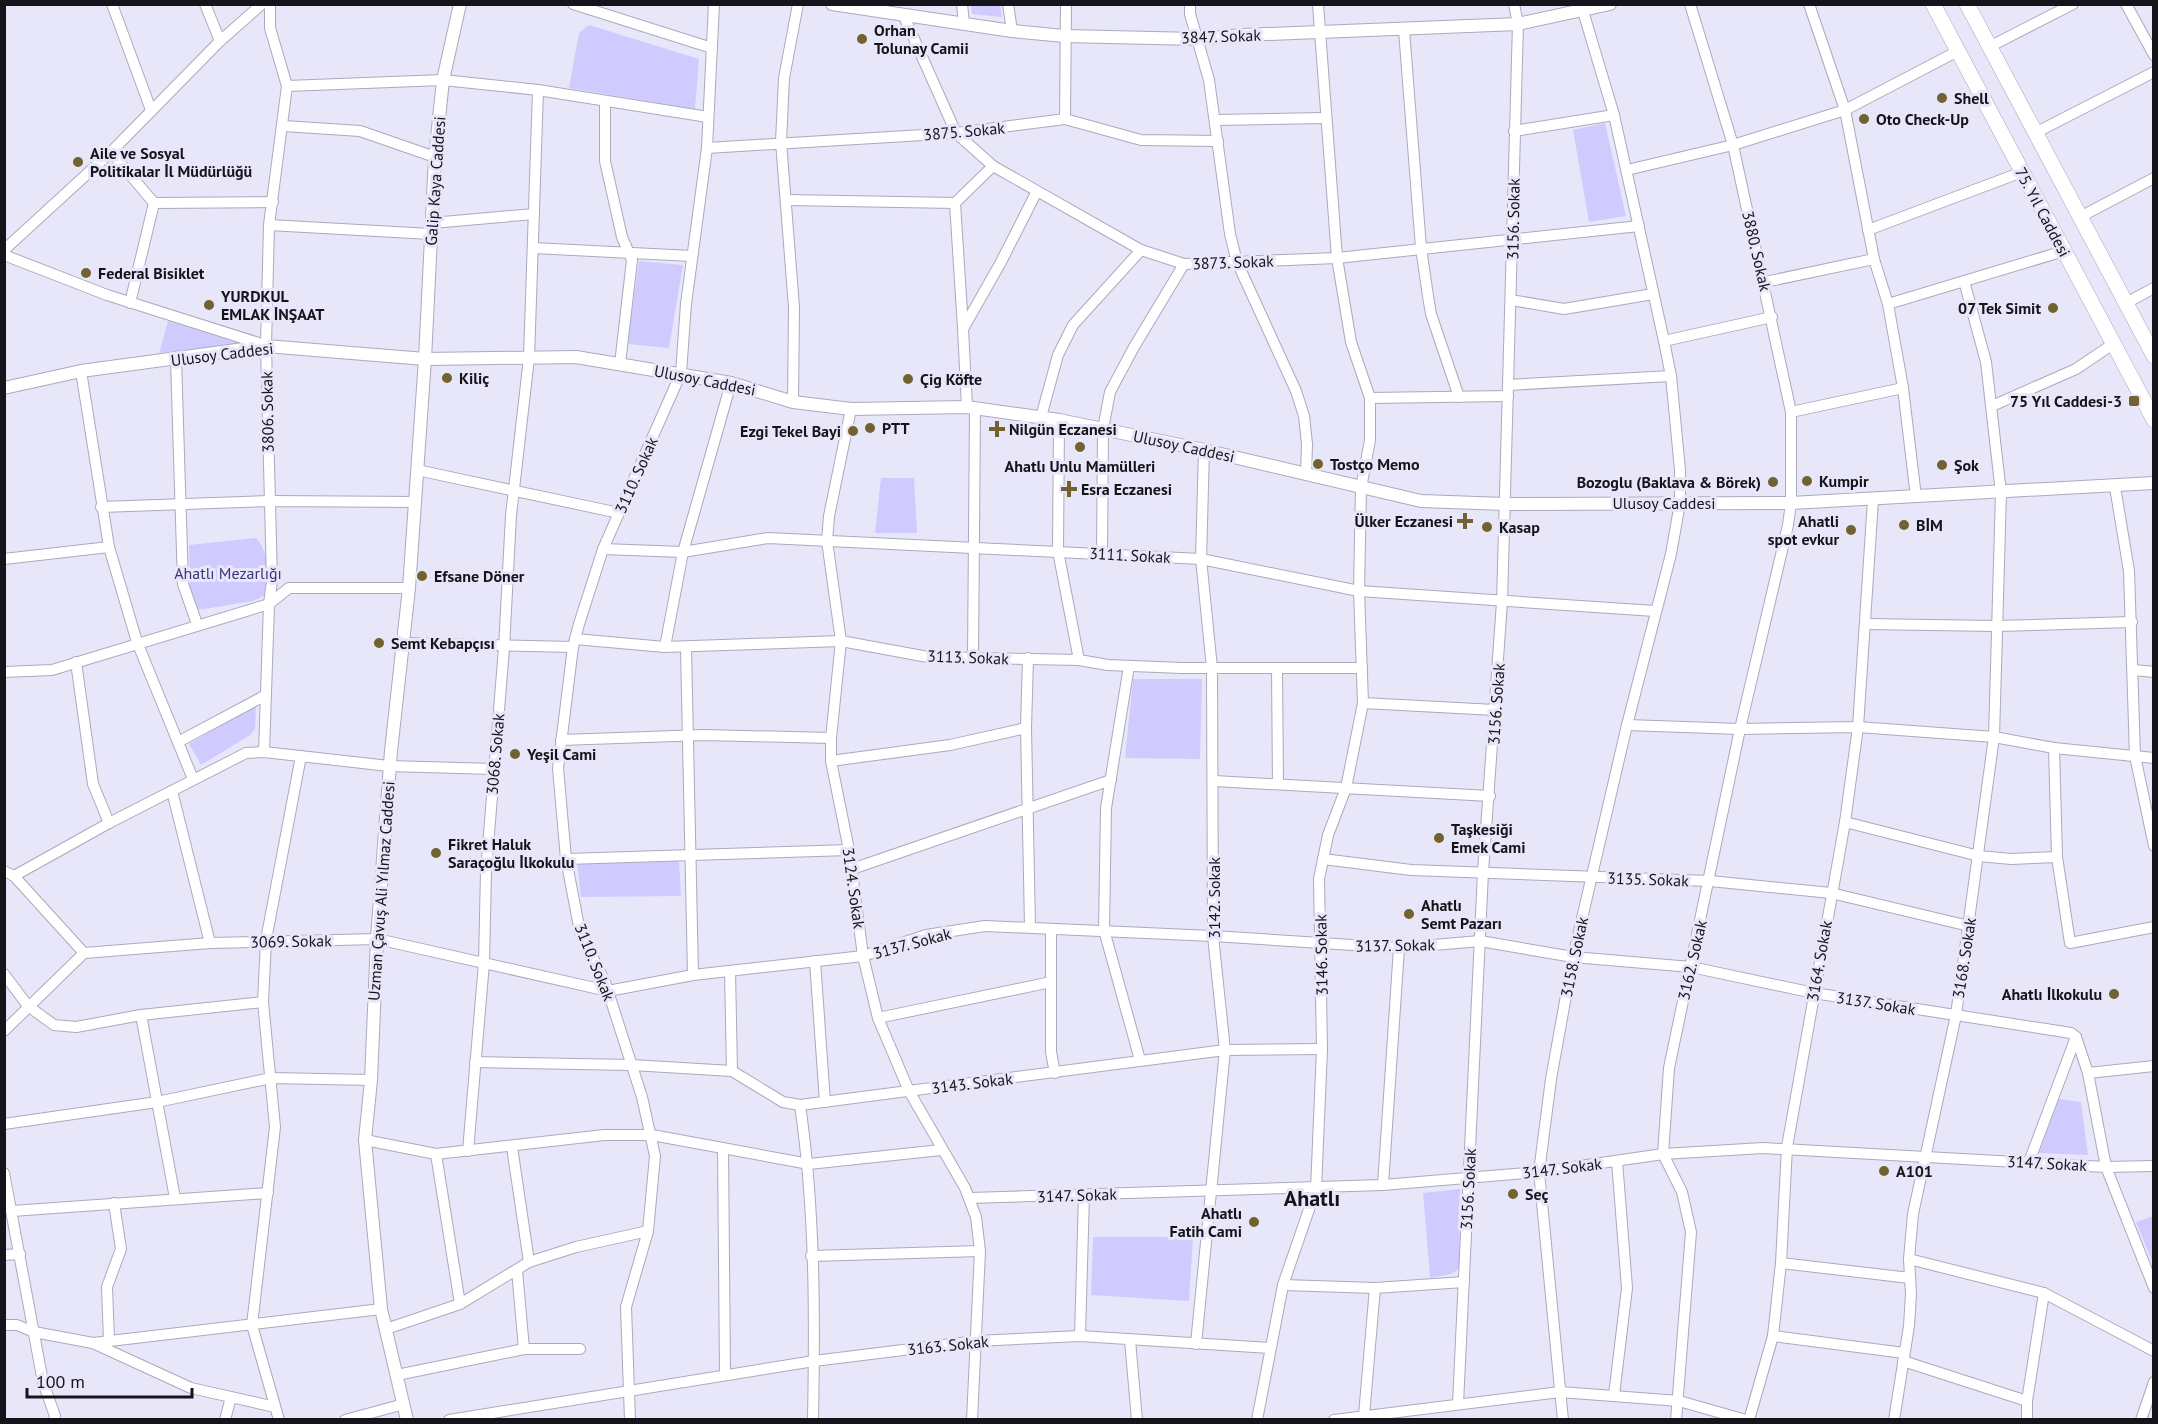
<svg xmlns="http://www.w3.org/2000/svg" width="2158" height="1424" font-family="'PT Sans',sans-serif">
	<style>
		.green { fill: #d0cbfe }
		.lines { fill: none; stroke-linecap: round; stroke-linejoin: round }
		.minor-casing { stroke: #abaabc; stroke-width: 12 }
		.tertiary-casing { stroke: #abaabc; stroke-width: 14 }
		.primary-casing { stroke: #abaabc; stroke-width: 16 }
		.minor { stroke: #fff; stroke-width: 10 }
		.tertiary { stroke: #fff; stroke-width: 12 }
		.primary { stroke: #fff; stroke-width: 15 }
		.poi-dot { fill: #716230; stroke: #e8e6f9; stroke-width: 2 }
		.labels { text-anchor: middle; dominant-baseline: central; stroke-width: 6; stroke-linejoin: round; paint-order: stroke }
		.poi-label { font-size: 16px; font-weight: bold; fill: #15141a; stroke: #e8e6f9; text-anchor: start }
		.street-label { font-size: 16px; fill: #15141a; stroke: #e8e6f9 }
		.park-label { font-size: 16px; fill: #413277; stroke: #e8e6f9 }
		.district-label { font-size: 22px; font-weight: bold; fill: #15141a; stroke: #e8e6f9 }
	</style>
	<rect width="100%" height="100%" fill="#e8e6f9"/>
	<!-- green -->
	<g class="green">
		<path d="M971,5h29l2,12 -30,-3z"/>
		<path d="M589,25l110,34 -4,50 -126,-21 10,-55z"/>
		<path d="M1605,123l21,93 -37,6 -16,-92z"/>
		<path d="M639,261l44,4 -14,83 -42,-4z"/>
		<path d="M168,321l72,20 -1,4 -80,8z"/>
		<path d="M881,478h33l3,55h-42z"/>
		<path d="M256,538c14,15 13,38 10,57l-13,6 -55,9 -8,-21 -1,-44z"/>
		<path d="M1133,679h69l-2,80 -75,-1z"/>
		<path d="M256,705l-1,24 -5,6 -49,30 -12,-21z"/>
		<path d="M679,861l2,35 -100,1 -4,-34z"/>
		<path d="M2059,1099l22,3 7,53 -49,-2z"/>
		<path d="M1460,1189l-1,80 -8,5 -21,4 -7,-85z"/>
		<path d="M2153,1216h1l-1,47 -17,-41z"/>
		<path d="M1093,1237h100l-4,64 -98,-6z"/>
	</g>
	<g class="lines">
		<!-- minor casing -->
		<g class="minor-casing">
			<g id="minor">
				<path d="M112,4l39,106"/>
				<path d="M205,4l15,37"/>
				<path d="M573,4l139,44"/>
				<path d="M962,4l2,20"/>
				<path d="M1008,4l4,27"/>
				<path d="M1190,4v10l19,66 21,154 7,28 59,129 8,25 3,28 -1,30"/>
				<path d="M1809,4l36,106 29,149 14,45 15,84 13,109"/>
				<path d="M2126,4l28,51"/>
				<path d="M903,14l53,119 37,33 148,84 43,14 153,-6 302,-32"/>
				<path d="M1404,30l17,218 7,48 3,18 28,83"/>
				<path d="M1989,47l84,-43"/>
				<path d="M287,86l156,-6 95,10 170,27"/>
				<path d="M605,102v59l17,76 10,23 -12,104"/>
				<path d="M1065,119l1,-115"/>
				<path d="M1215,120l110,-2"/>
				<path d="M284,126l76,5 75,26"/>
				<path d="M1514,131l100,-16"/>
				<path d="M2035,133l119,-61"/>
				<path d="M707,148l249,-15 109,-14 76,21 77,1"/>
				<path d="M111,152l43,51 119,-1"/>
				<path d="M1627,170l106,-25 112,-35 113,-59"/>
				<path d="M787,200l168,3 38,-37"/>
				<path d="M955,203l8,125"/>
				<path d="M2080,217l74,-39"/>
				<path d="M432,223l102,-9"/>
				<path d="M269,225l162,9"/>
				<path d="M1868,230l154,-58"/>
				<path d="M533,248l159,8"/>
				<path d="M4,250l107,-98 109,-111 42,-37"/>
				<path d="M4,255l103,40 158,50"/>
				<path d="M1765,282l109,-23"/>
				<path d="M1511,300l53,9 89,-15"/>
				<path d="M130,303l24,-100"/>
				<path d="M2126,303l28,-15"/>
				<path d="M1888,304l176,-53"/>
				<path d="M1664,341l108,-24"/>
				<path d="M176,359l7,225 14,40"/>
				<path d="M81,371l28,176 28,95 56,137"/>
				<path d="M1508,385l163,-9"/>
				<path d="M1370,398l138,-2"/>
				<path d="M793,402l1,-95 -13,-165 3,-64 14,-74"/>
				<path d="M1992,406l84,-37 37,-25"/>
				<path d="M967,407l-4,-78 38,-67 35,-69"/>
				<path d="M851,409l-22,107 -2,25 14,100 -10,97v23l18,89 14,106 15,62 31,73 56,97 11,29 4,34 -8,169"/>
				<path d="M1791,412l112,-24"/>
				<path d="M1041,417l17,-62 15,-30 68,-75"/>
				<path d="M1059,420l-1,131 21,109"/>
				<path d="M417,470l202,43"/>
				<path d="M2115,487l14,84 6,185 19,90"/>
				<path d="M101,507l169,-6 145,1"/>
				<path d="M603,549l80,3 85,-14 433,21 158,32 296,20"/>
				<path d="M1102,554l1,-125 7,-37 24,-45 50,-83"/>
				<path d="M4,559l105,-12"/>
				<path d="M1865,624l132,2 135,-4"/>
				<path d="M575,639l90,8 176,-6 87,16 151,3 29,5 74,3h180"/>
				<path d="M405,643l168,4"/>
				<path d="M665,647l18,-95 48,-169"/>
				<path d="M686,647l7,328"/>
				<path d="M1028,658l-2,70 4,198"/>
				<path d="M973,659l2,-251"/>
				<path d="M76,662l17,122 16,39"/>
				<path d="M1129,666l-23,142 -2,122 36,130"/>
				<path d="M1277,668l1,116"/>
				<path d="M2134,670l20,2"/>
				<path d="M4,672l48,-2 217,-66 20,-16h120"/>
				<path d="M1363,703l132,7"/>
				<path d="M1627,725l113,4 118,-2 136,10 60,11 100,10"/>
				<path d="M561,740l143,-5 127,3"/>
				<path d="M178,742l88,-47"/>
				<path d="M2054,748l3,109 13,86 84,-16"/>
				<path d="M264,752l5,-148 3,-23 -6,-235 3,-121 18,-139 -17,-58v-24"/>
				<path d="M831,761l119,-16 76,-17"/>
				<path d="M1214,781l276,15"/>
				<path d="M172,791l38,152"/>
				<path d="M1845,822l134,34 32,3 46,-2"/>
				<path d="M566,859l283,-9"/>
				<path d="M1323,859l88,11 299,11 121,12 138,33"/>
				<path d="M852,869l259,-89"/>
				<path d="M4,871l10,5 70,77 126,-10 167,-4 231,52 85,-16 170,-19 63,-21 59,-9 228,10 186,12 81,-7 93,16 118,10 123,26 257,40 5,4 12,36 66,-7"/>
				<path d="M14,876l95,-53 137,-70 18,-1 125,14 104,3"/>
				<path d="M1051,930v122l4,21"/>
				<path d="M815,961l10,141"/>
				<path d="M730,971l2,100"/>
				<path d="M4,974l24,32 26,19 22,2 65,-12 122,-13"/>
				<path d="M141,1015l34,183"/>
				<path d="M878,1018l173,-36"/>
				<path d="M4,1031l80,-78"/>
				<path d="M475,1062l157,3 100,6 51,31 17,3 425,-55 97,-1"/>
				<path d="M2088,1073l18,94 48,121"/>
				<path d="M800,1105c15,103 15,210 13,315"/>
				<path d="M4,1124l153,-22 114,-24 100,2"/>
				<path d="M365,1140l71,14 168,-19h48l157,29 132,-14"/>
				<path d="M512,1147l17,115"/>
				<path d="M723,1148l2,226"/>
				<path d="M468,1151l16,-188 2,-92 18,-223 7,-133 18,-157 9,-268"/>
				<path d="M436,1154l24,150"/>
				<path d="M2029,1162l47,-125"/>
				<path d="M4,1173l39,209 12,34 -1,4"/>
				<path d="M1383,1185l16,-237"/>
				<path d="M970,1198l413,-13 156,-13 124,-18 100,-6 343,19 48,-1"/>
				<path d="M12,1211l256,-18"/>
				<path d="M4,1255l16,-1"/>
				<path d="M811,1256l169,-5"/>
				<path d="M1909,1259l135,34 110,58"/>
				<path d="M1781,1263l129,15"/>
				<path d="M517,1270l7,79"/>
				<path d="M1283,1285l92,3 89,-6"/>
				<path d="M4,1325h13l17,7 59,11 288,-34"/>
				<path d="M386,1329l74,-25 69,-42 47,-15 72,-16"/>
				<path d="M1080,1336l4,-141"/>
				<path d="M1773,1336l131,17"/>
				<path d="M1130,1340l7,80"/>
				<path d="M109,1341l-2,-54 14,-38 -7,-46"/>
				<path d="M95,1344l96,44 84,19"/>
				<path d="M1196,1344l29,-294 -12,-114 -1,-268 -11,-109 3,-109"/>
				<path d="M1903,1361l124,40"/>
				<path d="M397,1375l127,-26h56"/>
				<path d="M1614,1395l13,-107 -10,-127"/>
				<path d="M1458,1404l25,-532 19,-270 16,-578 -4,-20"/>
				<path d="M1364,1415l11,-127"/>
				<path d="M225,1420l6,-23"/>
				<path d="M279,1420l-27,-95 23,-198 -12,-125 3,-62 35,-184"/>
				<path d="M345,1420l59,-16"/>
				<path d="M449,1420l365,-59 162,-20 104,-5 190,12"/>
				<path d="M630,1420l-4,-113 22,-76 7,-75 -13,-59 -37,-115 -25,-50 -14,-73 -8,-91 15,-121 6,-23 24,-75 78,-176 5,-69 21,-156 7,-144"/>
				<path d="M1257,1420l26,-135 33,-96 6,-140 -3,-170 9,-44 18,-47 17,-85 -4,-112 2,-103 9,-48v-42l-19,-56 -14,-84 -19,-254"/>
				<path d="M1334,1420l226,-28 119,9 67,19"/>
				<path d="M1563,1420l-24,-248 12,-93 22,-122 54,-232 44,-171 9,-51v-33l-9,-94 -7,-35 -50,-226 -31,-104"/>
				<path d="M1676,1420l15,-188 -9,-40 -19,-38 6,-86 71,-339 48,-204 3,-22v-91l-58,-267 -43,-141"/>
				<path d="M1749,1420l24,-84 8,-73 6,-116 58,-325 13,-95 15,-227"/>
				<path d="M1894,1420l15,-94 2,-32 -2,-35 4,-45 43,-199 38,-278 7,-244 -15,-131 -22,-81"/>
				<path d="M2027,1420v-19l17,-108"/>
				<path d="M2141,1420l13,-38"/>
			</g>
		</g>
		<!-- tertiary casing -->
		<g class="tertiary-casing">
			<g id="tertiary">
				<path d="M832,4l180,27 52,5 133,3 46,-4 275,-11 92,-20"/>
				<path d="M4,388l77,-17 185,-25 159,13 151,-2 155,26 62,19 58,7 116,-2 92,13 145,30 217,51 84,3 286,-1 363,-20"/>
				<path d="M407,1420l-26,-111 -16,-169 6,-60 6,-141 14,-188 18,-163 16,-229 10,-202 8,-77 17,-76"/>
			</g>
		</g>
		<!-- primary casing -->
		<g class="primary-casing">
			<g id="primary">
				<path d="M1933,4l221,416"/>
				<path d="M1967,4l187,352"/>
			</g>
		</g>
		<!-- minor -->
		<use href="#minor" class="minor"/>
		<!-- tertiary -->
		<use href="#tertiary" class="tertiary"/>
		<!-- primary -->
		<use href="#primary" class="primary"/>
	</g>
	<!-- markers -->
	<g class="poi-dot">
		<circle cx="862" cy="39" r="6"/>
		<circle cx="1942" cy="98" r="6"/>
		<circle cx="1864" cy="119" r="6"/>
		<circle cx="78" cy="162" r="6"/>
		<circle cx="86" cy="273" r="6"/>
		<circle cx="209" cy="305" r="6"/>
		<circle cx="2053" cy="308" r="6"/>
		<circle cx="447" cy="378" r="6"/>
		<circle cx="908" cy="379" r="6"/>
		<rect x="2128" y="395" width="12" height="12" rx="3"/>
		<circle cx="870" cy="428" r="6"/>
		<path d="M994 420h6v6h6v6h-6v6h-6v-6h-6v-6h6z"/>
		<circle cx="853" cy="431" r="6"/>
		<circle cx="1080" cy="447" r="6"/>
		<circle cx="1318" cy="464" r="6"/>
		<circle cx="1942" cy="465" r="6"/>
		<circle cx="1807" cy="481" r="6"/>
		<circle cx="1773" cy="482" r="6"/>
		<path d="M1066 480h6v6h6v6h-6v6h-6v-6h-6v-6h6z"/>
		<path d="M1462 512h6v6h6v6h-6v6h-6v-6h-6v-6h6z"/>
		<circle cx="1904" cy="525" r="6"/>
		<circle cx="1487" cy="527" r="6"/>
		<circle cx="1851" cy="530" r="6"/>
		<circle cx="422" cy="576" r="6"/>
		<circle cx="379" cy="643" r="6"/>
		<circle cx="515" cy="754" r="6"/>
		<circle cx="1439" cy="838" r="6"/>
		<circle cx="436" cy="853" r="6"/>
		<circle cx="1409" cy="914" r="6"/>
		<circle cx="2114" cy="994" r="6"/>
		<circle cx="1884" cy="1171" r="6"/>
		<circle cx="1513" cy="1194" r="6"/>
		<circle cx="1254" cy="1222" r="6"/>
	</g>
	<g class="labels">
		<!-- poi labels -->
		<g class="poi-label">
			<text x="874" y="30">Orhan<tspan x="874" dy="18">Tolunay Camii</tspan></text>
			<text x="1954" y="98">Shell</text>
			<text x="1876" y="119">Oto Check-Up</text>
			<text x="90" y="153">Aile ve Sosyal<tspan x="90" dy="18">Politikalar İl Müdürlüğü</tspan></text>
			<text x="98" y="273">Federal Bisiklet</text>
			<text x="221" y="296">YURDKUL<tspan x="221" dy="18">EMLAK İNŞAAT</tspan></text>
			<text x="2041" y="308" text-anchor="end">07 Tek Simit</text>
			<text x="459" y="378">Kiliç</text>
			<text x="920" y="379">Çig Köfte</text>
			<text x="2122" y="401" text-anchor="end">75 Yıl Caddesi-3</text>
			<text x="882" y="428">PTT</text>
			<text x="1009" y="429">Nilgün Eczanesi</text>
			<text x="841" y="431" text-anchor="end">Ezgi Tekel Bayi</text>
			<text x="1330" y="464">Tostço Memo</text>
			<text x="1954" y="465">Şok</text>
			<text x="1080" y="466" text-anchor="middle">Ahatlı Unlu Mamülleri</text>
			<text x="1819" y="481">Kumpir</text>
			<text x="1761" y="482" text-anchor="end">Bozoglu (Baklava &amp; Börek)</text>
			<text x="1081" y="489">Esra Eczanesi</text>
			<text x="1453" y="521" text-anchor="end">Ülker Eczanesi</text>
			<text x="1839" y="521" text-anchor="end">Ahatli<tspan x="1839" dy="18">spot evkur</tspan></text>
			<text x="1916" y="525">BİM</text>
			<text x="1499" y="527">Kasap</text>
			<text x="434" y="576">Efsane Döner</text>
			<text x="391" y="643">Semt Kebapçısı</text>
			<text x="527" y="754">Yeşil Cami</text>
			<text x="1451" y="829">Taşkesiği<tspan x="1451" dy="18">Emek Cami</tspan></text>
			<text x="448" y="844">Fikret Haluk<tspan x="448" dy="18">Saraçoğlu İlkokulu</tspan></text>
			<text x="1421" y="905">Ahatlı<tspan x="1421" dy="18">Semt Pazarı</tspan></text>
			<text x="2102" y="994" text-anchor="end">Ahatlı İlkokulu</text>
			<text x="1896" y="1171">A101</text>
			<text x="1525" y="1194">Seç</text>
			<text x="1242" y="1213" text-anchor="end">Ahatlı<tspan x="1242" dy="18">Fatih Cami</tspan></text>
		</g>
		<!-- street labels -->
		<g class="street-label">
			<text transform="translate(1221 36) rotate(-2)">3847. Sokak</text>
			<text transform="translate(964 131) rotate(-5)">3875. Sokak</text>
			<text transform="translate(435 181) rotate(-86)">Galip Kaya Caddesi</text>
			<text transform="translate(2043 212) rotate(62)">75. Yıl Caddesi</text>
			<text transform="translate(1513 219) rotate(-89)">3156. Sokak</text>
			<text transform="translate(1757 251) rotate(77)">3880. Sokak</text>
			<text transform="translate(1233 262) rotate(-2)">3873. Sokak</text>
			<text transform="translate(222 354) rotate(-7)">Ulusoy Caddesi</text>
			<text transform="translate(705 380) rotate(11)">Ulusoy Caddesi</text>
			<text transform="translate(267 412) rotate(-91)">3806. Sokak</text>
			<text transform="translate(1184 446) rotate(12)">Ulusoy Caddesi</text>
			<text transform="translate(636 475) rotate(-66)">3110. Sokak</text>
			<text x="1664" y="503">Ulusoy Caddesi</text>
			<text transform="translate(1130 555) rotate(3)">3111. Sokak</text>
			<text transform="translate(968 657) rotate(2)">3113. Sokak</text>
			<text transform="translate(1496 704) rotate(-86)">3156. Sokak</text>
			<text transform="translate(495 754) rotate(-85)">3068. Sokak</text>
			<text transform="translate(1648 879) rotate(2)">3135. Sokak</text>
			<text transform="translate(854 888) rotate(82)">3124. Sokak</text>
			<text transform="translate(381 891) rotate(-86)">Uzman Çavuş Ali Yılmaz Caddesi</text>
			<text transform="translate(1214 898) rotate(-90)">3142. Sokak</text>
			<text transform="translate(291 941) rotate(-1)">3069. Sokak</text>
			<text transform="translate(912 943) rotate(-15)">3137. Sokak</text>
			<text transform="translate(1395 945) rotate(-1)">3137. Sokak</text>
			<text transform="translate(1321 955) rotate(-91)">3146. Sokak</text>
			<text transform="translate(1574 957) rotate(-78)">3158. Sokak</text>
			<text transform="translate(1964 958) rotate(-81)">3168. Sokak</text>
			<text transform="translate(1692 960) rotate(-77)">3162. Sokak</text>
			<text transform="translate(1819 961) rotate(-80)">3164. Sokak</text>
			<text transform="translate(595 962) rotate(68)">3110. Sokak</text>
			<text transform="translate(1876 1003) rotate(9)">3137. Sokak</text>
			<text transform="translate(972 1083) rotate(-7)">3143. Sokak</text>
			<text transform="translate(2047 1163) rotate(3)">3147. Sokak</text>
			<text transform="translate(1562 1168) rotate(-7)">3147. Sokak</text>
			<text transform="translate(1468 1189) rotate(-87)">3156. Sokak</text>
			<text transform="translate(1077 1195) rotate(-2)">3147. Sokak</text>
			<text transform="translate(948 1345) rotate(-6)">3163. Sokak</text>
		</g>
		<!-- park labels -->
		<g class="park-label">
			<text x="228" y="573">Ahatlı Mezarlığı</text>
		</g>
		<!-- district labels -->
		<g class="district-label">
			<text x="1312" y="1198">Ahatlı</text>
		</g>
	</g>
	<!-- border -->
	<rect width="2158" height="1424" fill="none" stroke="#15141a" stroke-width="12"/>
	<!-- scale -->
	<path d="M27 1388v9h165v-9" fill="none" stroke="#15141a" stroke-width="3"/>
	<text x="36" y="1388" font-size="18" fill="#15141a" stroke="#e8e6f9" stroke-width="4.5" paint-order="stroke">100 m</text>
</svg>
